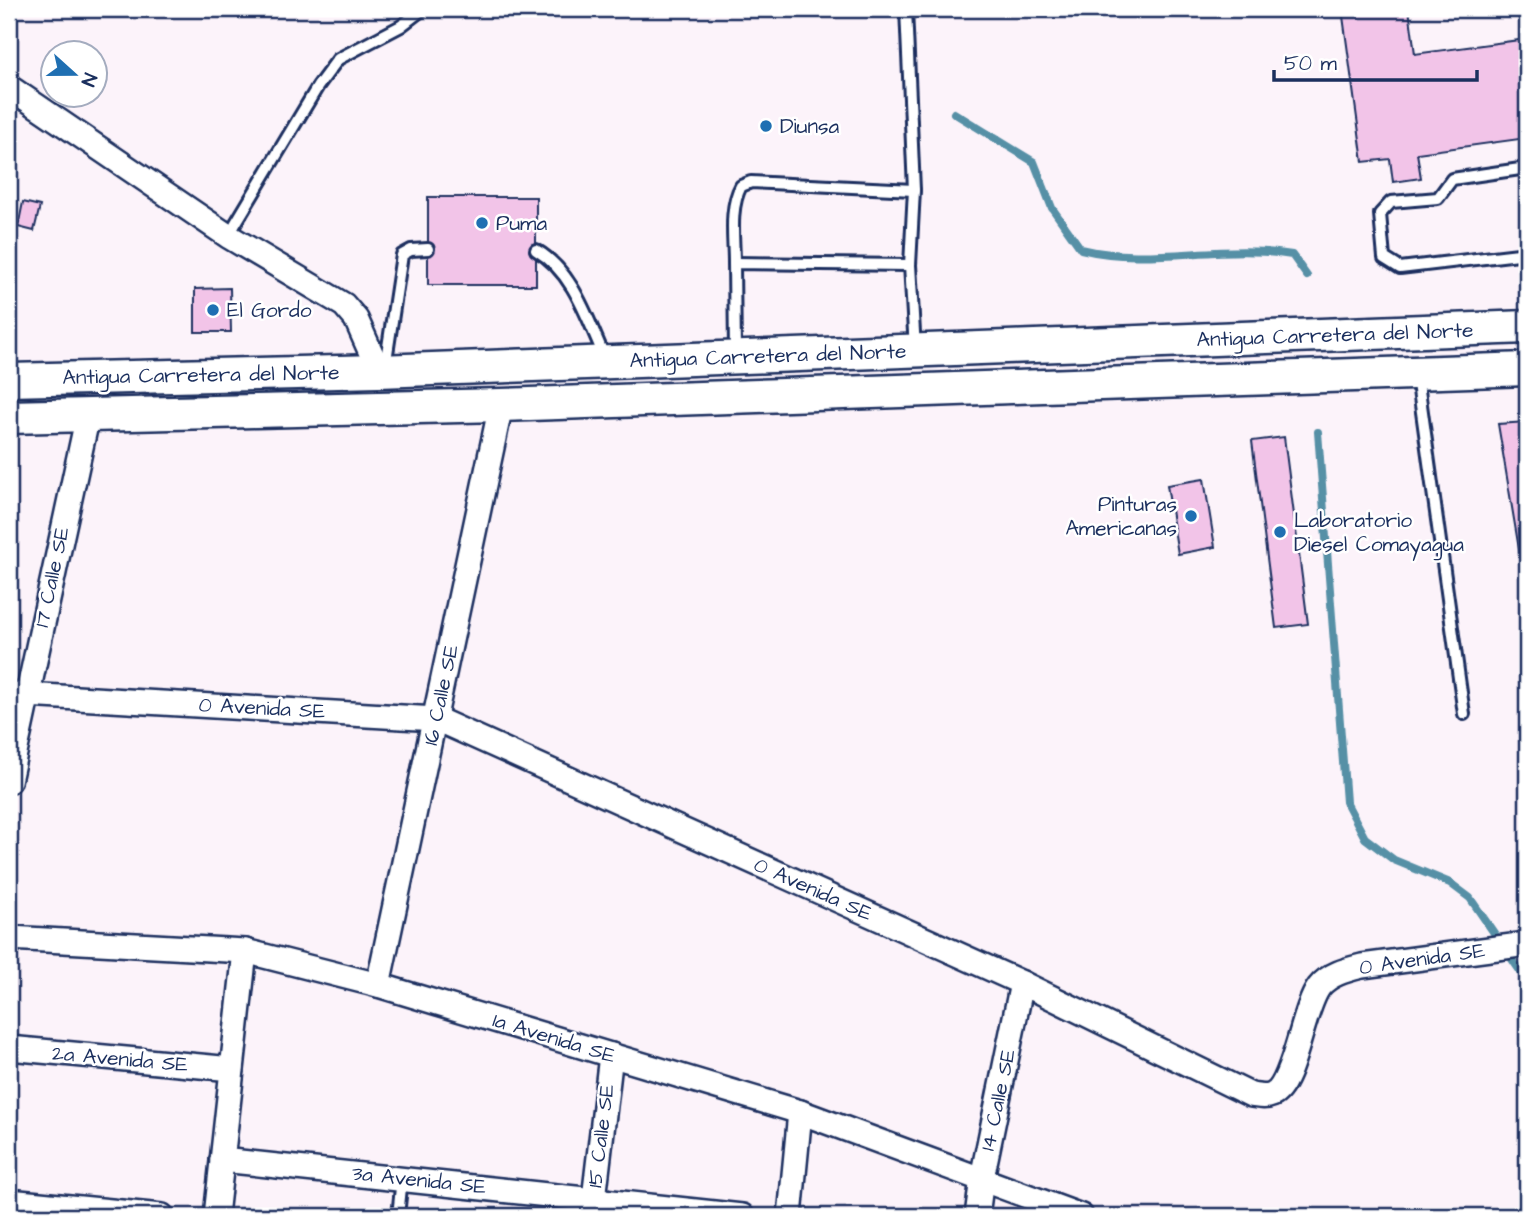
<svg xmlns="http://www.w3.org/2000/svg" width="1536" height="1225" font-family="'Architects Daughter',sans-serif">
	<style>
		.lines { fill: none; stroke-linecap: round; stroke-linejoin: round }
		.stream { stroke: #5790a6; stroke-width: 8 }
		.building { fill: #f2c4e8; stroke: #1b2f5e; stroke-width: 2 }
		.service-casing { stroke: #1b2f5e; stroke-width: 16 }
		.minor-casing { stroke: #1b2f5e; stroke-width: 28 }
		.secondary-casing { stroke: #1b2f5e; stroke-width: 37 }
		.service { stroke: #fff; stroke-width: 10 }
		.minor { stroke: #fff; stroke-width: 23 }
		.secondary { stroke: #fff; stroke-width: 32 }
		.poi-dot { fill: #1f6fb2; stroke: #fff; stroke-width: 2.5 }
		.labels { text-anchor: middle; dominant-baseline: central; stroke-width: 5; stroke-linejoin: round; paint-order: stroke }
		.poi-label { font-size: 21px; fill: #1b2f5e; stroke: #fff; text-anchor: start }
		.street-label { font-size: 21px; fill: #1b2f5e; stroke: #fff }
	</style>
	<rect width="100%" height="100%" fill="#fcf3fa"/>
	<filter id="ink" filterUnits="userSpaceOnUse"><feTurbulence type="fractalNoise" baseFrequency=".0143" numOctaves="2"/><feDisplacementMap in="SourceGraphic" scale="14" xChannelSelector="R" yChannelSelector="G"/><feConvolveMatrix kernelMatrix="1 2 1 2 8 2 1 2 1" color-interpolation-filters="sRGB"/></filter>
	<g filter="url(#ink)">
		<g class="lines">
			<!-- stream -->
			<g class="stream">
				<path d="M954,113l80,49 18,46 29,41c68,17 141,-6 211,6l15,21"/>
				<path d="M1318,432l28,370 19,36 29,22 56,23 20,15 57,83"/>
			</g>
		</g>
		<!-- building -->
		<g class="building">
			<path d="M1342,9h67l6,45 112,-15v99l-110,15 4,25 -28,4 -3,-23 -27,3z"/>
			<rect x="428" y="197" width="108" height="88"/>
			<path d="M23,202l17,4 -6,25 -16,-4z"/>
			<path d="M9,212l8,2 -8,40z"/>
			<path d="M230,288l1,44h-36v-43z"/>
			<path d="M1527,422v156l-3,1 -26,-155z"/>
			<path d="M1284,437l24,187 -32,4 -24,-187z"/>
			<path d="M1204,479l11,68 -37,7 -11,-69z"/>
		</g>
		<g class="lines">
			<!-- service casing -->
			<g class="service-casing">
				<g id="service">
					<path d="M906,9l8,181 -4,75 5,84"/>
					<path d="M1527,168l-75,11 -14,19 -47,4 -11,12 4,44 16,10 127,-15"/>
					<path d="M228,236l90,-150 20,-27 63,-33 22,-17"/>
					<path d="M536,250c38,22 52,71 70,110"/>
					<path d="M734,263c0,-24 -5,-55 7,-77l10,-4 163,8"/>
					<path d="M735,353l-1,-90 176,2"/>
					<path d="M385,367l17,-112 9,-5 17,-1"/>
					<path d="M1417,376l47,338"/>
					<path d="M398,1216l4,-38"/>
				</g>
			</g>
			<!-- minor casing -->
			<g class="minor-casing">
				<g id="minor">
					<path d="M9,87l219,149 116,69 12,14 23,52"/>
					<path d="M9,694l427,25 586,264 229,112c7,1 14,3 21,0 22,-9 30,-85 47,-108 10,-13 27,-17 43,-21l165,-22"/>
					<path d="M9,781l79,-366"/>
					<path d="M9,938l236,13 133,34 422,127 281,104"/>
					<path d="M378,985l123,-580"/>
					<path d="M9,1048l223,21"/>
					<path d="M222,1160l520,56"/>
					<path d="M9,1201l153,15"/>
					<path d="M216,1216l29,-265"/>
					<path d="M592,1216l19,-161"/>
					<path d="M790,1216l10,-104"/>
					<path d="M977,1216l5,-38 40,-195"/>
				</g>
			</g>
			<!-- secondary casing -->
			<g class="secondary-casing">
				<g id="secondary">
					<path d="M9,380l370,-9 1148,-44"/>
					<path d="M9,417l492,-12 1026,-36"/>
				</g>
			</g>
			<!-- service -->
			<use href="#service" class="service"/>
			<!-- minor -->
			<use href="#minor" class="minor"/>
			<!-- secondary -->
			<use href="#secondary" class="secondary"/>
		</g>
	</g>
	<!-- markers -->
	<g class="poi-dot">
		<circle cx="766" cy="126" r="7"/>
		<circle cx="482" cy="223" r="7"/>
		<circle cx="213" cy="310" r="7"/>
		<circle cx="1191" cy="516" r="7"/>
		<circle cx="1280" cy="532" r="7"/>
	</g>
	<g class="labels">
		<!-- poi labels -->
		<g class="poi-label">
			<text x="780" y="126">Diunsa</text>
			<text x="496" y="223">Puma</text>
			<text x="227" y="310">El Gordo</text>
			<text x="1177" y="504" text-anchor="end">Pinturas<tspan x="1177" dy="24">Americanas</tspan></text>
			<text x="1294" y="520">Laboratorio<tspan x="1294" dy="24">Diesel Comayagua</tspan></text>
		</g>
		<!-- street labels -->
		<g class="street-label">
			<text transform="translate(1335 335) rotate(-2)">Antigua Carretera del Norte</text>
			<text transform="translate(768 356) rotate(-2)">Antigua Carretera del Norte</text>
			<text transform="translate(201 375) rotate(-1)">Antigua Carretera del Norte</text>
			<text transform="translate(52 577) rotate(-78)">17 Calle SE</text>
			<text transform="translate(441 695) rotate(-78)">16 Calle SE</text>
			<text transform="translate(262 708) rotate(3)">0 Avenida SE</text>
			<text transform="translate(813 889) rotate(24)">0 Avenida SE</text>
			<text transform="translate(1422 959) rotate(-8)">0 Avenida SE</text>
			<text transform="translate(554 1038) rotate(17)">1a Avenida SE</text>
			<text transform="translate(120 1059) rotate(5)">2a Avenida SE</text>
			<text transform="translate(998 1100) rotate(-78)">14 Calle SE</text>
			<text transform="translate(601 1136) rotate(-83)">15 Calle SE</text>
			<text transform="translate(419 1180) rotate(6)">3a Avenida SE</text>
		</g>
	</g>
	<!-- margin -->
	<rect width="1536" height="1225" fill="none" stroke="#fff" stroke-width="35"/>
	<rect x="18" y="18" width="1501" height="1190" fill="none" stroke="#1b2f5e" stroke-width="2.5" filter="url(#ink)"/>
	<!-- north arrow -->
	<g transform="translate(74 74) rotate(111)"><circle r="33" fill="#ffffff" stroke="#a4acbf" stroke-width="2"/>
	<path d="M0-5L12 26L0 18L-12 26Z" fill="#1f6fb2"/>
	<text y="-10" font-size="19" font-weight="bold" text-anchor="middle" fill="#1b2f5e">N</text>
	</g>
	<!-- scale -->
	<path d="M1274 70v10h203v-10" fill="none" stroke="#1b2f5e" stroke-width="3.5"/>
	<text x="1284" y="70" font-size="21" fill="#1b2f5e" stroke="#ffffff" stroke-width="5" paint-order="stroke">50 m</text>
</svg>
